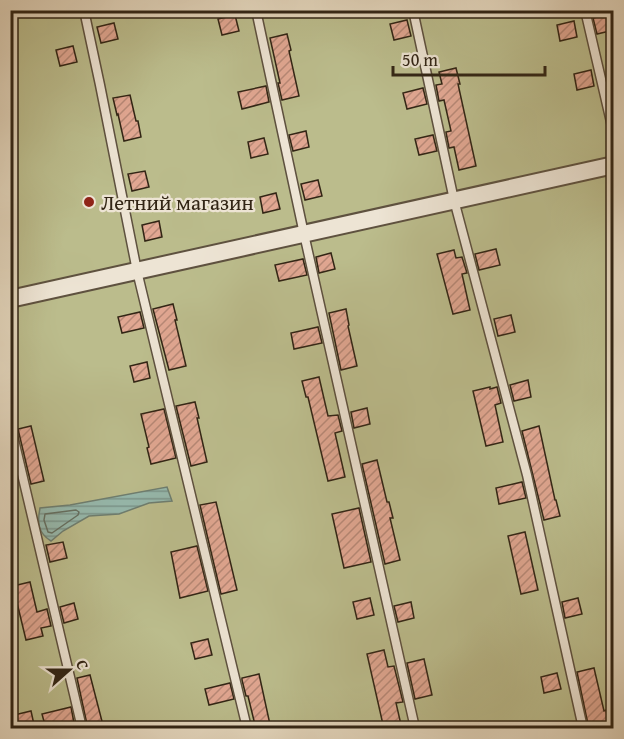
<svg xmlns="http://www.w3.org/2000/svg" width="624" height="739" font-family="'Gentium Book Plus',serif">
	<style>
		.garden { fill: #bbbc8c; stroke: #767050; stroke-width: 1.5 }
		.water { fill: url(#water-rules); stroke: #6e7e70; stroke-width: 1.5 }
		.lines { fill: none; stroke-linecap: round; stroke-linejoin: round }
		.shore { stroke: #646f61; stroke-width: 1.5 }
		.building { fill: url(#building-hatch); stroke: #322515; stroke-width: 1.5 }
		.lane-casing { stroke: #5e513f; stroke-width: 11 }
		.street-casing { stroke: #5e513f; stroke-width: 20 }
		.lane { stroke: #ede4d4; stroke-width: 8 }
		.street { stroke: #ede4d4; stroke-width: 16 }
		.poi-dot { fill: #8f2418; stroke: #ede4d4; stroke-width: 2 }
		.labels { text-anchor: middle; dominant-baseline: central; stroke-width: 4.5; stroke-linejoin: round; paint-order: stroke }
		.poi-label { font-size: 21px; fill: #322515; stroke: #ede4d4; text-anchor: start }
	</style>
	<defs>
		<pattern id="water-rules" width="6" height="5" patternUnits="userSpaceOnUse" patternTransform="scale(1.5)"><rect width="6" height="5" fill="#96b9ad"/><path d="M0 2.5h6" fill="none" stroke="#7b968c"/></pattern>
		<pattern id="building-hatch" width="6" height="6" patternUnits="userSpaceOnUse" patternTransform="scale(1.5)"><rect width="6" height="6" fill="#e1a792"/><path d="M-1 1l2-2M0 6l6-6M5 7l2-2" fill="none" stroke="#b78876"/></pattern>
	</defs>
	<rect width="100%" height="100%" fill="#e3d6bd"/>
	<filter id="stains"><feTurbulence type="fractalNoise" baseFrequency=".00333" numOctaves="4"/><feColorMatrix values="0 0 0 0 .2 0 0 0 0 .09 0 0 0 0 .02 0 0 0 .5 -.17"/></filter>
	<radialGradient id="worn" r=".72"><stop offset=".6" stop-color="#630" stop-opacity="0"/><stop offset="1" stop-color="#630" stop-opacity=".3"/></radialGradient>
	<!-- garden -->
	<rect class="garden" x="11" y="11" width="602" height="717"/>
	<!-- water -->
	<path class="water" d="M167,487l5,14 -23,2 -30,11 -30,2 -26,15 -12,10c-13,-8 -14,-18 -11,-33l30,-3z"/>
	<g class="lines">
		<!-- shore -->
		<path class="shore" d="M76,510l3,2 -1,3 -26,18 -4,-1 -4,-12 1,-6z"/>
	</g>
	<!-- building -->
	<g class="building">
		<path d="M610,14l4,16 -17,4 -4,-16z"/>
		<path d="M235,15l4,16 -17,4 -4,-16z"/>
		<path d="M407,20l4,16 -17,4 -4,-16z"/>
		<path d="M574,21l3,16 -17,4 -3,-16z"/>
		<path d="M114,23l4,16 -17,4 -4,-16z"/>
		<path d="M287,34l4,16 -2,1 10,45 -17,4 -4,-17h2l-10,-45z"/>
		<path d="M73,46l4,16 -17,4 -4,-16z"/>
		<path d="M456,68l4,16h-2l18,82 -17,4 -5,-23 -5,1 -3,-16 5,-1 -7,-31 -5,1 -3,-16 6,-1 -3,-12z"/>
		<path d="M591,70l3,16 -17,4 -3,-16z"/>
		<path d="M266,86l3,16 -27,7 -4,-17z"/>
		<path d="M423,88l4,16 -20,5 -4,-16z"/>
		<path d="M130,95l6,26h2l3,16 -17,4 -6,-27 -1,1 -4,-17z"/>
		<path d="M306,131l3,16 -16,4 -4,-16z"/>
		<path d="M433,135l4,16 -18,4 -4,-16z"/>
		<path d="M264,138l4,16 -17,4 -3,-16z"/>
		<path d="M145,171l4,16 -17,4 -4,-17z"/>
		<path d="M318,180l4,16 -17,4 -4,-16z"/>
		<path d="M276,193l4,16 -17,4 -3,-16z"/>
		<path d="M159,221l3,16 -17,4 -3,-16z"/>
		<path d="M496,249l4,16 -21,5 -4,-16z"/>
		<path d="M454,250l2,8 6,-1 5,16 -5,1 8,36 -17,4 -16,-60z"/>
		<path d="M331,253l4,16 -16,4 -3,-16z"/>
		<path d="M303,259l4,16 -28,6 -4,-16z"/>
		<path d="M173,304l4,16h-2l11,46 -17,4 -16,-61z"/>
		<path d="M346,309l3,16 -1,1 9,40 -16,4 -12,-57z"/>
		<path d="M140,312l4,16 -22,5 -4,-16z"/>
		<path d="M511,315l4,17 -17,4 -4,-17z"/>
		<path d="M318,327l4,16 -28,6 -3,-16z"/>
		<path d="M147,362l3,16 -16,4 -4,-16z"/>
		<path d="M319,377l9,39 10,-1 4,16 -7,2 10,44 -17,4 -20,-84h-2l-4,-16z"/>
		<path d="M528,380l3,17 -17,4 -4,-16z"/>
		<path d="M490,387v2l7,-2 4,16 -6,2 8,37 -17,4 -13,-55z"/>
		<path d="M195,402l4,16h-2l10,44 -16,4 -15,-60z"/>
		<path d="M367,408l3,16 -16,4 -3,-16z"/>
		<path d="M164,409l12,49 -25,6 -4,-16 2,-1 -8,-33z"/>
		<path d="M31,426l13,55 -13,3 -13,-55z"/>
		<path d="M539,426l16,74h1l4,16 -16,4 -22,-89z"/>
		<path d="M377,460l10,42h2l4,16h-3l10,42 -15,4 -23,-100z"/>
		<path d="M522,482l4,16 -27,6 -3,-16z"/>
		<path d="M216,502l21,88 -16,4 -21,-89z"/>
		<path d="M359,508l12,54 -27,6 -12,-54z"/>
		<path d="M525,532l13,58 -17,4 -13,-58z"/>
		<path d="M63,542l4,16 -17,4 -4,-17z"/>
		<path d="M197,546l11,45 -28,7 -9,-46z"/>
		<path d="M30,582l7,30 10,-3 4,17 -10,2 2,8 -17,4 -13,-54z"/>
		<path d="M370,598l4,17 -17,4 -4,-17z"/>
		<path d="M578,598l4,16 -17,4 -3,-16z"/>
		<path d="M411,602l3,16 -16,4 -4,-16z"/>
		<path d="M74,603l4,16 -14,4 -4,-16z"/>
		<path d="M208,639l4,16 -17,4 -4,-16z"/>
		<path d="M384,650l4,17 6,-1 9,36 -7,1 6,26h-18l-17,-75z"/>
		<path d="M424,659l8,36 -17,4 -8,-36z"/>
		<path d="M594,668l10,43 2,-1 4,19h-21l-12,-57z"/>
		<path d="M557,673l4,16 -17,4 -3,-16z"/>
		<path d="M259,674l12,55h-15l-8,-33h-2l-4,-16v-2z"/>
		<path d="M90,675l14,54h-16l-11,-51z"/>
		<path d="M230,683l4,16 -25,6 -4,-16z"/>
		<path d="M71,707l3,16 -22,6h-6l-4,-15z"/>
		<path d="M31,711l4,18h-18l-3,-14z"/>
	</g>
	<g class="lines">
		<!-- lane casing -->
		<g class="lane-casing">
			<g id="lane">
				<path d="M84,10l16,75 37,186 110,457"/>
				<path d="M256,10l48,224 111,494"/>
				<path d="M413,10l41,190 73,275 56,253"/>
				<path d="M585,10l29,125"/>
				<path d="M10,423l72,305"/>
			</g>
		</g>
		<!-- street casing -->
		<g class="street-casing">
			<path id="street" d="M10,299l604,-134"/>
		</g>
		<!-- lane -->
		<use href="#lane" class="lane"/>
		<!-- street -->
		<use href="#street" class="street"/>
	</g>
	<!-- markers -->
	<circle class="poi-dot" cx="89" cy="202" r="6"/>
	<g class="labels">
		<!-- poi labels -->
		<g class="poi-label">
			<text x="101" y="202">Летний магазин</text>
		</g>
	</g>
	<!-- margin -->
	<rect width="624" height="739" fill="none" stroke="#e3d6bd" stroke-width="36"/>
	<rect x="12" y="12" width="600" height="715" fill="none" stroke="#322515" stroke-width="3"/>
	<rect x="18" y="18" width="588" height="703" fill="none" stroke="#322515" stroke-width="1.5"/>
	<!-- north arrow -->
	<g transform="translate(69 670) rotate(69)" stroke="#ede4d4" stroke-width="4.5" paint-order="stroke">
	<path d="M0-4.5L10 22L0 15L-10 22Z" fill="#322515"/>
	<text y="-9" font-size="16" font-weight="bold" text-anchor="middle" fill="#322515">С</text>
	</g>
	<!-- scale -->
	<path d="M393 66v9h152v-9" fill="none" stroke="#322515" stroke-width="3"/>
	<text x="402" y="66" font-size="18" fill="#322515" stroke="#ede4d4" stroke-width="4.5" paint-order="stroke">50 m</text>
	<rect width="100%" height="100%" filter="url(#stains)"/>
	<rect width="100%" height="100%" fill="url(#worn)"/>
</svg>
